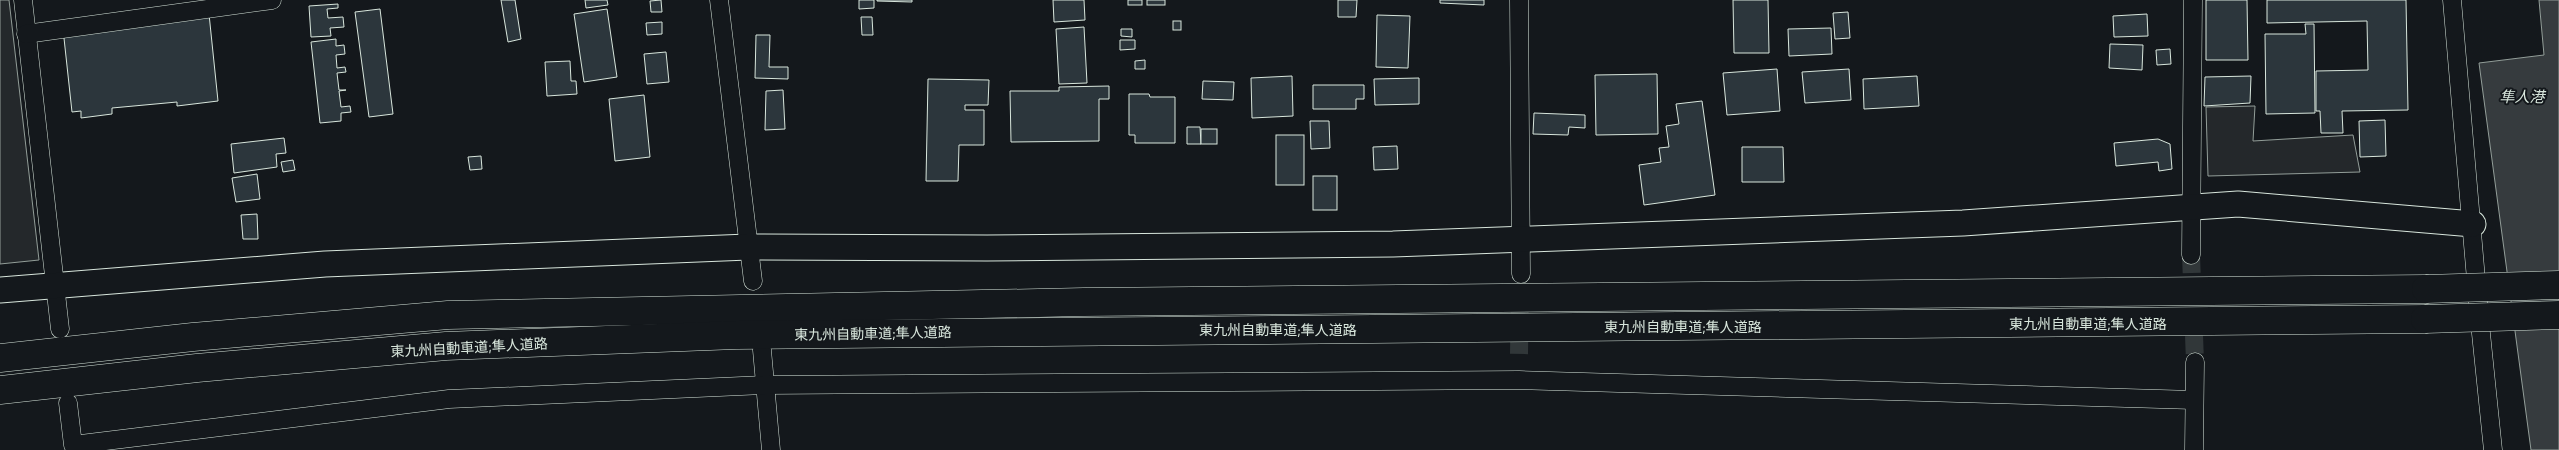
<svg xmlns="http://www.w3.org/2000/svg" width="2559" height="450" font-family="'Titillium Web','Noto Sans JP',sans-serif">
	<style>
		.parking { fill: #24282b; stroke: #939e99 }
		.water { fill: #363b3e; stroke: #939e99 }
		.building { fill: #2c363c; stroke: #d8e6dc }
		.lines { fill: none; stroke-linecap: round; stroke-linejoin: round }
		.street-tunnel { stroke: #313739; stroke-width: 18; stroke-dasharray: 18 9; stroke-linecap: butt }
		.street-casing { stroke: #d8e6dc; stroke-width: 19 }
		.secondary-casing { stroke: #d8e6dc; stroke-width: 27 }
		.highway-casing { stroke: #d8e6dc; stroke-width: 29 }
		.street { stroke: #14181c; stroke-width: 18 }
		.secondary { stroke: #14181c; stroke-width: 25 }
		.highway { stroke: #14181c; stroke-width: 28 }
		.highway-bridge-casing { stroke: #d8e6dc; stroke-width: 29; stroke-linecap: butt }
		.highway-bridge { stroke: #14181c; stroke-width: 28 }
		.labels { text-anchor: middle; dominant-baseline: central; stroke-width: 4; stroke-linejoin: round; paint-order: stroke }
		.street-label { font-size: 14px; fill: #d8e6dc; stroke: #14181c }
		.water-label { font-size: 15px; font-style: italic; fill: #d8e6dc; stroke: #14181c }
	</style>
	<rect width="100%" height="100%" fill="#14181c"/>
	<!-- parking -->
	<g class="parking">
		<path d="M0,0h9l30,260 -39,4z"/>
		<path d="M2255,106l-2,35 100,-6 7,37 -152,4 -2,-69z"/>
	</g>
	<!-- water -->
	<path class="water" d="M2539,0h20v450h-28l-52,-387 65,-8z"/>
	<!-- building -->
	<g class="building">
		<path d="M501,0h14l6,39 -13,3z"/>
		<path d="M585,0h22l1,5 -22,3z"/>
		<path d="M661,0l1,12h-11l-1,-11z"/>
		<path d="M859,0h15v8l-15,1z"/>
		<path d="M877,0h35v2l-35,-1z"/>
		<path d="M1053,0h31l1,20 -31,2z"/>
		<rect x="1128" y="0" width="14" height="5"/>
		<rect x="1147" y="0" width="18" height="5"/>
		<path d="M1338,0h19l-1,17h-18z"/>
		<path d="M1440,0h44v5l-44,-2z"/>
		<path d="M1733,0h35l1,53h-35z"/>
		<path d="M2206,0h41l1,60h-42z"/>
		<path d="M2267,0h139l2,110 -66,1 1,22h-22l-1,-22h-4v-40l52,-1 -1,-49 -100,2z"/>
		<path d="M338,4v4l-11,1 1,9 15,-1 1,10 -14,1 1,8 -20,1 -2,-31z"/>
		<path d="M380,9l13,105 -24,3 -14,-105z"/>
		<path d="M607,9l10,68 -33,5 -10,-68z"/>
		<path d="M1848,12l2,26 -15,1 -2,-26z"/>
		<path d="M209,14l9,87 -41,5v-4l-65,6v6l-31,4v-7l-9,1 -9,-83z"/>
		<path d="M2147,14l1,22 -34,1 -1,-21z"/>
		<path d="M1377,15l33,1 -2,52 -32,-1z"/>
		<path d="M861,17h11l1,18h-11z"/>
		<rect x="1173" y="21" width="8" height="9"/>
		<path d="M662,22v12l-15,1 -1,-12z"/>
		<path d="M2305,24h9l1,89 -49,1 -1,-80h41z"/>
		<path d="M1084,27l3,56 -28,1 -3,-55z"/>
		<path d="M1831,28l1,26 -43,2 -1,-27z"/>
		<path d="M1121,29h11v8l-11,-1z"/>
		<path d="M756,35h14l-1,32h19v12l-33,-1z"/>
		<path d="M336,39v7l8,-1 1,9 -9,1 1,13 8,-1 1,5 -9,1 2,17h7l-7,1 2,16 9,-1 1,6 -10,1v8l-21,2 -9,-81z"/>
		<path d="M1120,40h15v9l-15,1z"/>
		<path d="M2110,44l33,1 -1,25 -33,-2z"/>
		<path d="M2170,49l1,15 -14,1 -1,-15z"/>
		<path d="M666,52l3,30 -22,2 -3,-30z"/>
		<path d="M1145,60v9h-10v-8z"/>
		<path d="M570,61l1,20h5l1,13 -30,2 -2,-34z"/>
		<path d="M1777,69l3,42 -53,4 -4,-42z"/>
		<path d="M1849,69l2,31 -46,3 -3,-31z"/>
		<path d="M1657,74l1,60 -62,1 -1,-60z"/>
		<path d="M1292,76l1,40 -41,2 -1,-40z"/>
		<path d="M1917,76l2,30 -55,3 -1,-30z"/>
		<path d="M2251,76l-1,27 -46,3 1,-29z"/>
		<path d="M1419,78v26l-44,1 -1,-26z"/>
		<path d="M928,79l61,1 -1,25h-23v5h19v35h-25l-1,36h-32z"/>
		<path d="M1203,81l31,1 -1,18 -31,-1z"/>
		<path d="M1313,85h51v14h-8v10h-43z"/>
		<path d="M1109,86v13h-10v42l-88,1 -1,-51h49v-4z"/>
		<path d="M783,90l2,39 -20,1 1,-39z"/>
		<path d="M1129,94h20l1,3h25v46h-40v-8h-6z"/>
		<path d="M644,95l6,62 -35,4 -6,-62z"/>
		<path d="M1702,101l13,94 -71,10 -5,-40 22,-3 -2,-14 10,-1 -3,-21 13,-2 -3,-20z"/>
		<path d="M1534,113l51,2v13l-16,-1 -1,8 -35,-1z"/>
		<path d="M2385,120l1,36 -26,1 -1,-36z"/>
		<path d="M1310,121h19l1,27 -19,1z"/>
		<path d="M1187,127h13l1,17h-14z"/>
		<rect x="1201" y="129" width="16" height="15"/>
		<rect x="1276" y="135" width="28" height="50"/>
		<path d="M284,138l2,15 -10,1 1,13 -43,6 -3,-29z"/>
		<path d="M2158,139l12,5 2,25 -13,2 -1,-9 -42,4 -2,-23z"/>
		<path d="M1397,146l1,23 -24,1 -1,-23z"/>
		<path d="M1742,147h41l1,35h-42z"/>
		<path d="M481,156l1,13 -12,1 -2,-13z"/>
		<path d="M293,160l2,10 -12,2 -2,-10z"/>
		<path d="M257,174l3,25 -24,3 -4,-24z"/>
		<rect x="1313" y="176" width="24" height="34"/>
		<path d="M257,214l1,25h-15l-2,-24z"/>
	</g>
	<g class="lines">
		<!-- street-tunnel -->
		<g class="street-tunnel">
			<path d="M2191,255l4,107"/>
			<path d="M1519,354l1,-67"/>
		</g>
		<!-- street casing -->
		<g class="street-casing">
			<g id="street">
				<path d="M23,0l37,329"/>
				<path d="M719,0l34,281"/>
				<path d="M1519,0l2,274"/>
				<path d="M2452,0l27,314 14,136"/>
				<path d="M26,34l246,-34"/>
				<path d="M2191,255l2,-255"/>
				<path d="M762,350l9,100"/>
				<path d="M68,403l5,42 376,-46 316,-14 754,-5 675,20"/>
				<path d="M2194,450l1,-88"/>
			</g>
		</g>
		<!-- secondary casing -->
		<g class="secondary-casing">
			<path id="secondary" d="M0,290l325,-26 423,-17 239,1 406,-4 570,-21 275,-19 235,20"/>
		</g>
		<!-- highway casing -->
		<g class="highway-casing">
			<g id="highway">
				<path d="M0,358l193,-21 255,-22 636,-13 1342,-13"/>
				<path d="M0,390l197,-22 249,-22 290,-11 1689,-16"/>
			</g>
		</g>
		<!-- street -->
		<use href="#street" class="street"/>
		<!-- secondary -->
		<use href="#secondary" class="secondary"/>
		<!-- highway -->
		<use href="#highway" class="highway"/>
		<!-- highway-bridge casing -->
		<g class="highway-bridge-casing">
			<g id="highway-bridge">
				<path d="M2426,289l133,-4"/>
				<path d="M2425,319l134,-4"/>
			</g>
		</g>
		<!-- highway-bridge -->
		<use href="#highway-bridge" class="highway-bridge"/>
	</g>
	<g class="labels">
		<!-- street labels -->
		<g class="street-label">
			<text x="2088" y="323">東九州自動車道;隼人道路</text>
			<text x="1683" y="326">東九州自動車道;隼人道路</text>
			<text x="1278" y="329">東九州自動車道;隼人道路</text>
			<text transform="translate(873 333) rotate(-1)">東九州自動車道;隼人道路</text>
			<text transform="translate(469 347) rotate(-3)">東九州自動車道;隼人道路</text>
		</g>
		<!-- water labels -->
		<g class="water-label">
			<text x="2522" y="96">隼人港</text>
		</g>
	</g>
</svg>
